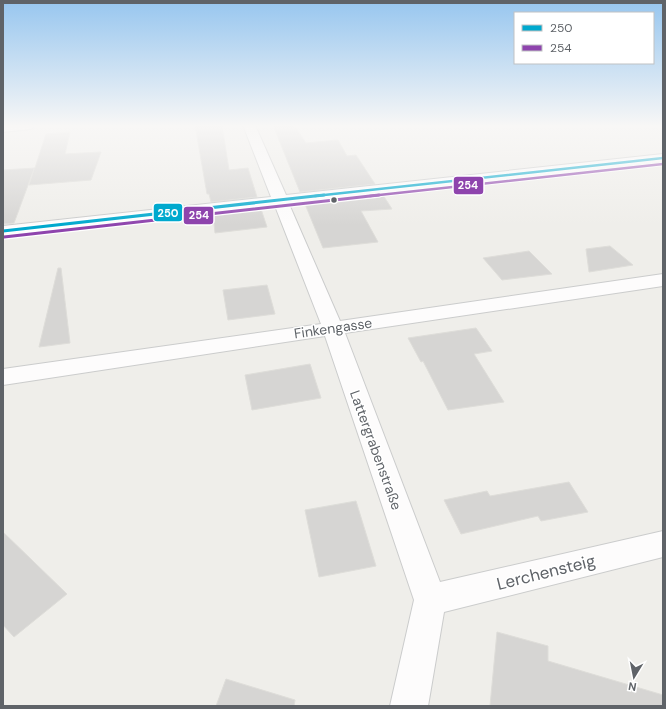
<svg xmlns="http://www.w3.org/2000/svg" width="666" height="709" font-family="'DM Sans',sans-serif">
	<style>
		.building { fill: #d6d5d3; stroke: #deddd9 }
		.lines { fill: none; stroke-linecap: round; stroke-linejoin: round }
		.minor-casing { stroke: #cbcccc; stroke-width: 2 }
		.minor { fill: #fdfcfc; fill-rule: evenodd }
		.bus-1-far1-casing { stroke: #fff; stroke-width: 4.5 }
		.bus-1-casing { stroke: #fff; stroke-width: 5.5 }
		.bus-2-far1-casing { stroke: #fff; stroke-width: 4.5 }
		.bus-2-casing { stroke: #fff; stroke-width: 5.5 }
		.bus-1-far1 { stroke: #00a9ce; stroke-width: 2.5 }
		.bus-1 { stroke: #00a9ce; stroke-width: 3 }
		.bus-2-far1 { stroke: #8e44ad; stroke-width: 2.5 }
		.bus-2 { stroke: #8e44ad; stroke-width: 3 }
		.bus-dot { fill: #5f6368; stroke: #fff; stroke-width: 1.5 }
		.labels { text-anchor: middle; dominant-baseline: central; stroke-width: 3; stroke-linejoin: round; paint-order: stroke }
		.street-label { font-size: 14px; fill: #5f6368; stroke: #fff }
		.near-street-label { font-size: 17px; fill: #5f6368; stroke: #fff }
		.line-badge { stroke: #fff; stroke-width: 1.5 }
		.badge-label { font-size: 11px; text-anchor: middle; font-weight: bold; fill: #fff }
	</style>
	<rect width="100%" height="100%" fill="#efeeea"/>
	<!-- building -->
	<g class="building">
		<path d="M195,125h27l7,45 19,-2 9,29 -46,5 -2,-8h-2z"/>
		<path d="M273,125h21l12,18 32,-3 9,16 9,-1 19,29 -75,8z"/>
		<path d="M70,132l-5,22 36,-2 -10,28 -62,5 5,-16 -20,54 -11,1v-54l32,-2 11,-34z"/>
		<path d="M383,195l9,14 -31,2 17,31 -55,6 -18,-44z"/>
		<path d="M261,209l6,18 -52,6 -2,-19z"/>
		<path d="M610,246l23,19 -44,7 -3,-23z"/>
		<path d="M529,251l23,23 -50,6 -19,-22z"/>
		<path d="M58,268h3l9,75 -31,4z"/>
		<path d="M267,285l8,29 -47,6 -5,-30z"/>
		<path d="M476,328l16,23 -18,3 30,48 -56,8 -25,-49 -2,1 -13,-24z"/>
		<path d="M310,364l11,34 -69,12 -7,-35z"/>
		<path d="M569,482l19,30 -47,9 -3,-5 -77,18 -17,-34 43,-9 3,5z"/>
		<path d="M356,501l20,65 -57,11 -14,-67z"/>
		<path d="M3,532l64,62 -53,43 -11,-12z"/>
		<path d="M497,632l51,14v15l115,34v11h-173z"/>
		<path d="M226,679l69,21 -1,6h-78z"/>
	</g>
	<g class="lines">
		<!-- minor casing -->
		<g class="minor-casing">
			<g id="minor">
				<path d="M3,125h34l-6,4 -28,3z"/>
				<path d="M243,125h12l31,70 377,-41v8l-374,42 51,117 323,-47v12l-318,47 95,249 223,-51v26l-219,55 -16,94h-38l24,-106 -89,-264 -322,49v-16l318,-45 -46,-118 -272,30v-10l268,-29z"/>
			</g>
		</g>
		<!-- minor -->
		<use href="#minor" class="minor"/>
		<!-- bus-1-far1 casing -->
		<g class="bus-1-far1-casing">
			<path id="bus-1-far1" d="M315,196l348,-38"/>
		</g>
		<!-- bus-1 casing -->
		<g class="bus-1-casing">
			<path id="bus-1" d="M3,231l321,-36"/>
		</g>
		<!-- bus-2-far1 casing -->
		<g class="bus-2-far1-casing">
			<path id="bus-2-far1" d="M370,196l293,-32"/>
		</g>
		<!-- bus-2 casing -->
		<g class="bus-2-casing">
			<path id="bus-2" d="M4,237l375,-42"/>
		</g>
		<!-- bus-1-far1 -->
		<use href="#bus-1-far1" class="bus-1-far1"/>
		<!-- bus-1 -->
		<use href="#bus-1" class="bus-1"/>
		<!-- bus-2-far1 -->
		<use href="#bus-2-far1" class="bus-2-far1"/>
		<!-- bus-2 -->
		<use href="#bus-2" class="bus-2"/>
	</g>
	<!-- sky -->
	<linearGradient id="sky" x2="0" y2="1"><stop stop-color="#97c6ef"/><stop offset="0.56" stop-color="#f8f7f6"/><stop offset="1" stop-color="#f8f7f6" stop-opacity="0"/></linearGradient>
	<rect width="666" height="225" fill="url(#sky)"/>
	<!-- markers -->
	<circle class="bus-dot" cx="334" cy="200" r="3.5"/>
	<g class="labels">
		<!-- street labels -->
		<g class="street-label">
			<text transform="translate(333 328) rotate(-8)">Finkengasse</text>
			<text transform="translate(376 450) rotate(70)">Lattergrabenstraße</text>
		</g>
		<!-- near-street labels -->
		<g class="near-street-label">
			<text transform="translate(546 572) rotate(-14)">Lerchensteig</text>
		</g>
	</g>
	<g class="line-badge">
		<rect x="453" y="176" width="31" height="19" rx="4" fill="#8e44ad"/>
		<rect x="153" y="203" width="30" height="19" rx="4" fill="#00a9ce"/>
		<rect x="183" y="206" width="31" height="19" rx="4" fill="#8e44ad"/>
	</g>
	<g class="badge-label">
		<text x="468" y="189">254</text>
		<text x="168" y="217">250</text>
		<text x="199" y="219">254</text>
	</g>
	<!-- border -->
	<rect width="666" height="709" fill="none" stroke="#5f6368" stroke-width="8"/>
	<!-- legend -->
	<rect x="514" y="12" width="140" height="52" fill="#ffffff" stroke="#bfc1c3"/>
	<rect x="522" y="25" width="20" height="6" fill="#00a9ce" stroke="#bfc1c3"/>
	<text x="550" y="32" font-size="12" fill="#5f6368">250</text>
	<rect x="522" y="45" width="20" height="6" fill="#8e44ad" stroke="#bfc1c3"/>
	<text x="550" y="52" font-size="12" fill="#5f6368">254</text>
	<!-- north arrow -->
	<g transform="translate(634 677) rotate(190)" stroke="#ffffff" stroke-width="3" paint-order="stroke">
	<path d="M0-3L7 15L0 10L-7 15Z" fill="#5f6368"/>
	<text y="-6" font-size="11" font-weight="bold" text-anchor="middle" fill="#5f6368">N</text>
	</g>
</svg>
